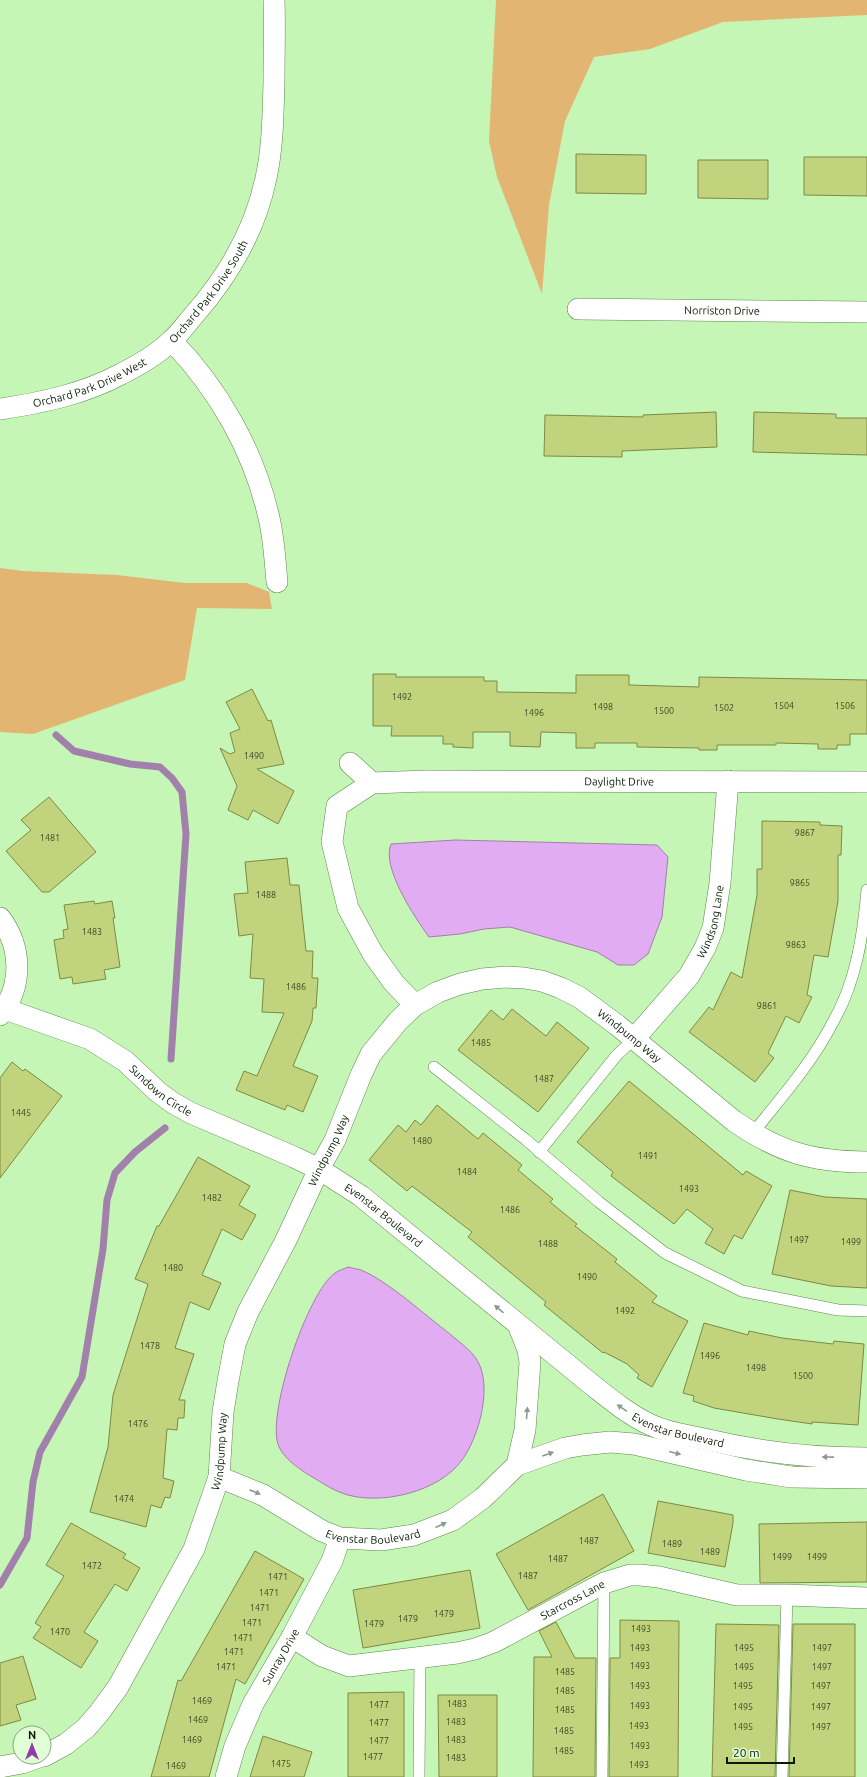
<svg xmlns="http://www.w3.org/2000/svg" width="867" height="1777" font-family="Ubuntu,sans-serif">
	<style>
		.green { fill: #e2b672 }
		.water { fill: #e2acf2; stroke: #a180ab }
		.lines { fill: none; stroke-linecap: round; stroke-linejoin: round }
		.stream { stroke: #a180ab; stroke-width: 7 }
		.building { fill: #c2d37d; stroke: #7d8a41 }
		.lane-casing { stroke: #5b874c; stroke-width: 12 }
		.street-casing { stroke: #5b874c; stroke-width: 22 }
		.lane { stroke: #fff; stroke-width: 11 }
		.street { stroke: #fff; stroke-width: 21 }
		.oneway { fill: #90988e }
		.labels { text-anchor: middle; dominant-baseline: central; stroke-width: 3; stroke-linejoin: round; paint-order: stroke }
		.number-label { font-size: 9px; fill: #374822 }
		.street-label { font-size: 11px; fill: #091a04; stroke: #e0fdd6 }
	</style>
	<rect width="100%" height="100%" fill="#c6f6b6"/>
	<!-- green -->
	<g class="green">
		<path d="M496,0h371v15l-144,7 -73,27 -56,8 -29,64 -16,84 -7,89 -45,-117 -8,-36z"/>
		<path d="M0,568l23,3 94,4 68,8h62l22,9 3,17 -75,-1 -12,72 -152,54 -33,-2z"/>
	</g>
	<!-- water -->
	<g class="water">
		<path d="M455,840l202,5 11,12 -6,60 -14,37 -14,11h-16l-21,-13 -87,-25 -26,2 -24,5 -31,3c-14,-19 -48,-70 -38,-93z"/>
		<path d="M348,1267c4,1 9,2 13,3 27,11 65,46 89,64 8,7 21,16 27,26 16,26 2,77 -15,100 -22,31 -78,45 -114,35 -12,-3 -24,-11 -34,-17 -12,-7 -29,-18 -35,-31 -14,-30 29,-156 56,-174 4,-3 9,-4 13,-6z"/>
	</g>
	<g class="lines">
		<!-- stream -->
		<g class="stream">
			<path d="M56,735l18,16 56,13 30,3 12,11 10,14 4,42 -15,225"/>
			<path d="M0,1585l27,-47 6,-56 7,-30 42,-75 21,-128 4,-49 8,-27 20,-21 30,-24"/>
		</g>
	</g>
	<!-- building -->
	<g class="building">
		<path d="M576,154l70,1v39l-70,-1z"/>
		<path d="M804,157h63v39l-63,-1z"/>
		<path d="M698,160h70v39l-70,-1z"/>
		<path d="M716,412l1,35 -95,4v6l-78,-1 1,-41 98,2v-2z"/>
		<path d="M754,412l82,2v4h31v37l-114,-3z"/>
		<path d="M373,674h23v3h88v4h13v11l79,1v-18h53v10l70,2v-10l168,3v54h-17v11h-13v4h-19v-5l-42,-1v2h-59v5h-18v-2l-62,-1v-4h-42v5h-19v-15l-35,-1 -1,15 -30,-1v-14h-37v16l-20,-1v-3h-10v-8h-52l1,-10h-19z"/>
		<path d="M252,689l16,32 3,-1 13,44 -27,5 37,22 -16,33 -25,-14 -5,10 -20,-10 9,-24 -17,-38 10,6 5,-2 -5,-19 10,-4 -14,-27z"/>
		<path d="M49,797l47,55 -47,40h-7l-36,-41 25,-21 -10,-10z"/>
		<path d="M762,821l58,1v3l22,1 -1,29h-3v46l-10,56 -14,-2 -7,40 5,2 -13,26 -13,-7 -18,37 6,5 -19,24 -66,-50 20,-25 4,3 18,-38 11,6 15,-83v-26h5z"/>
		<path d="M287,858l3,27h9l7,66h7l-1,27h6l-2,30h-3l-1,13 -19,45 25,10 -15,36 -16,-7 -2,5 -49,-20 8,-19 13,5 27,-63 -22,-1 2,-33 -14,-1 3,-44 -14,2 -5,-42 14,-1 -3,-31z"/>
		<path d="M94,901l1,3 17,-3 3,17h-2l7,49 -16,3 2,9 -33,5 -1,-7 -12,2 -6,-39 10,-2 -1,-8 5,-1 -4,-24z"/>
		<path d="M512,1009l34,27 11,-14 32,26 -51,64 -80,-62 33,-40 12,10z"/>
		<path d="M12,1062l11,9 2,-2 37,27 -62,82v-100z"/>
		<path d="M629,1081l114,94 3,-4 26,15 -30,53 -8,-4 -10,19 -19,-11 8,-14 -26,-20 -13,15 -63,-48 2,-4 -36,-30z"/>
		<path d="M437,1105l41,34 5,-6 39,32 -4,5 35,29 -3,3 27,22 -2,2 42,33 -2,3 42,34 -5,6 36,19 -36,66 -15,-9 2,-3 -12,-11 -23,-12 -1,1 -59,-48 2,-3 -78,-65 4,-5 -60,-46 -5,5 -38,-31 29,-35 8,7 9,-12 6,5z"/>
		<path d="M198,1157l52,29 -11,19 17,10 -14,25 -20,-11 -20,46 19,8 -12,27 -19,-8 -15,46 19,6 -15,46h6l-1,18h-6l-1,12 -10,-1 -4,49 11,3 -4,17 -5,-1 -4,11 -10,-3 -5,22 -56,-15 18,-65 5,-52 35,-111 -13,-5 22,-53h2z"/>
		<path d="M790,1190l35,7 42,2v89l-36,-2 -59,-12z"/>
		<path d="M704,1323l44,12 1,-4 33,7 51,6 1,-3 30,3 -6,81 -46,-3v2l-34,-5 -64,-11 -21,-7 1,-5 -11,-3z"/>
		<path d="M603,1494l31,57 -106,59 -32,-56z"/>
		<path d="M658,1501l75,14v8l-8,44 -77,-14z"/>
		<path d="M867,1522v60l-107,1 -1,-59z"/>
		<path d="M71,1523l55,31 -3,4 17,10 -13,23 -12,-7 -31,48 14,9 -17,27 -48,-30 8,-11 -6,-4 29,-47 -18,-11z"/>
		<path d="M255,1551l49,28 -59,105 -9,-5 -27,98h-58l27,-97 3,1z"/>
		<path d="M470,1570l10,58 -117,20 -10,-58z"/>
		<path d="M620,1620l59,1 -1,156h-69l1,-119h10z"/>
		<path d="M556,1622l19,36h21l-1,119h-62l1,-120h18l-13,-26z"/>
		<path d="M716,1624l63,1 -4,152h-63z"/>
		<path d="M793,1624h62v153h-66z"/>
		<path d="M23,1656l13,43 -20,6 5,15 -21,6v-63z"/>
		<path d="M404,1692v85h-56v-84z"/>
		<path d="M438,1695h59v82h-58z"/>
		<path d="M263,1736l49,16 -8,25h-54z"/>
	</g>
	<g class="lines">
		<!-- lane casing -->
		<g class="lane-casing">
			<g id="lane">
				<path d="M434,1067l91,72 74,63 66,51 77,38 96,19 29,1"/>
				<path d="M752,1134c29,-36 60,-71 81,-112 23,-40 30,-86 34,-132"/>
				<path d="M539,1152l77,-96 18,-17"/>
				<path d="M419,1777l1,-119"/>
				<path d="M602,1777l2,-194"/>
				<path d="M782,1777l5,-182"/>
			</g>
		</g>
		<!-- street casing -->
		<g class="street-casing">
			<g id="street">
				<path id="s1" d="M578,309l289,3"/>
				<path d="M172,341c47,49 82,110 97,177 5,21 6,43 8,64"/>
				<path id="s2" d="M0,409c41,-6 84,-15 121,-35 18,-9 37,-20 51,-34 8,-7 14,-16 22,-25 35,-40 61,-84 72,-137 7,-32 7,-64 8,-96 0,-28 1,-55 0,-82"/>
				<path d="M350,763l22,20"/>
				<path d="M0,918c22,29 23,68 0,97"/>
				<path id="s3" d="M415,1005l-21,-22 -21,-29 -25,-46 -16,-66 5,-36 35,-23 54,-2 441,1"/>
				<path id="s4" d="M5,1009l85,30 35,22 33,31 15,11 18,10 103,44 25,12 42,27 230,188c19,15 38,31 60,41 17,8 36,10 53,14 54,13 107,19 163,19"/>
				<path id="s5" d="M634,1039l55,-63 16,-28 8,-20 7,-45 8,-102"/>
				<path d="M517,1465l8,-35 5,-68 -2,-12 -9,-23"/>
				<path id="s6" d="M219,1477l44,18 59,36 18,7 41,2 33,-5 39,-15 30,-22 34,-33 48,-17 17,-3 28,-3 24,2 112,26 45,7 76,1"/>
				<path id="s7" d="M292,1637l30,19 27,10 108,-13 18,-4 19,-7 110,-59 26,-8h10l19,2 78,18h50l80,3"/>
				<path id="s8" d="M44,1756l22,-12 20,-16 13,-15 19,-26 76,-138 25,-72 4,-65 5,-31 7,-37 13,-32 38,-72 33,-71 16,-29 26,-65 10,-21 27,-33 17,-16 23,-13 22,-8 22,-5 24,-2 18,1 18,3 19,7 18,9 38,28 117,96c45,31 78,41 133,41"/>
				<path d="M0,1767l22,-4 17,-6"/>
				<path id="s9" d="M226,1777l9,-31 18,-42 39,-67 40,-76 8,-23"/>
			</g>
		</g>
		<!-- lane -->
		<use href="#lane" class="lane"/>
		<!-- street -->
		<use href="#street" class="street"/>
	</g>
	<!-- one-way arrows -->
	<defs><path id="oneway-solid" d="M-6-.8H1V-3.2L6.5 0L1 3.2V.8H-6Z"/></defs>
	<g class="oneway">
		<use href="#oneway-solid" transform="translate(499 1309) rotate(-139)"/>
		<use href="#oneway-solid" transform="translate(622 1408) rotate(-146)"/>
		<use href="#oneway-solid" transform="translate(527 1413) rotate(-85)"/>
		<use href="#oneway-solid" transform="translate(675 1453) rotate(14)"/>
		<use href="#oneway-solid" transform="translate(548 1454) rotate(-20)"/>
		<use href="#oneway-solid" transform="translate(828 1457) rotate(-179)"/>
		<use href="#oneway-solid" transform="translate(255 1492) rotate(23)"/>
		<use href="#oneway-solid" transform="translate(441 1525) rotate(-24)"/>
	</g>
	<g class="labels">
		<!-- number labels -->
		<g class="number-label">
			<text x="402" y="697">1492</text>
			<text x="784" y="706">1504</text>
			<text x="845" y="706">1506</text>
			<text x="603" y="707">1498</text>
			<text x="724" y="708">1502</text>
			<text x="664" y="711">1500</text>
			<text x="534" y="713">1496</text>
			<text x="254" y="756">1490</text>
			<text x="805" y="833">9867</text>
			<text x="50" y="838">1481</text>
			<text x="800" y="883">9865</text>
			<text x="266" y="895">1488</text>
			<text x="92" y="932">1483</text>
			<text x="796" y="945">9863</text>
			<text x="296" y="987">1486</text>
			<text x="767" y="1006">9861</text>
			<text x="481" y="1043">1485</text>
			<text x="544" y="1079">1487</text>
			<text x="21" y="1113">1445</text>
			<text x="422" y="1141">1480</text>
			<text x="648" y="1156">1491</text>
			<text x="467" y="1172">1484</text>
			<text x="689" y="1189">1493</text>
			<text x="212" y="1198">1482</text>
			<text x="510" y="1210">1486</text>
			<text x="799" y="1240">1497</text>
			<text x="851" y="1242">1499</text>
			<text x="548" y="1244">1488</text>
			<text x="173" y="1268">1480</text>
			<text x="587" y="1277">1490</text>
			<text x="625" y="1311">1492</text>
			<text x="150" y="1346">1478</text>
			<text x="710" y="1356">1496</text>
			<text x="756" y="1368">1498</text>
			<text x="803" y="1376">1500</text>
			<text x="138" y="1424">1476</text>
			<text x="124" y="1499">1474</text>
			<text x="589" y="1541">1487</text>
			<text x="672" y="1544">1489</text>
			<text x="710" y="1552">1489</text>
			<text x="782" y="1557">1499</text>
			<text x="817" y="1557">1499</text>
			<text x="558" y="1559">1487</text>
			<text x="92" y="1566">1472</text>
			<text x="528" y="1576">1487</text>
			<text x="278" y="1577">1471</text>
			<text x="269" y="1593">1471</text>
			<text x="260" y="1608">1471</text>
			<text x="444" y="1614">1479</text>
			<text x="408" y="1619">1479</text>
			<text x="252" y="1623">1471</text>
			<text x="374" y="1624">1479</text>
			<text x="641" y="1629">1493</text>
			<text x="60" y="1632">1470</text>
			<text x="243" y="1638">1471</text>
			<text x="640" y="1648">1493</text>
			<text x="744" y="1648">1495</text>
			<text x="822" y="1648">1497</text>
			<text x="234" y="1652">1471</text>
			<text x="640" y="1666">1493</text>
			<text x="226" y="1667">1471</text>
			<text x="744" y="1667">1495</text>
			<text x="822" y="1667">1497</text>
			<text x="565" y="1672">1485</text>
			<text x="640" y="1686">1493</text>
			<text x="743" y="1686">1495</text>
			<text x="821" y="1686">1497</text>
			<text x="565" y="1691">1485</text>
			<text x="202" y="1701">1469</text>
			<text x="457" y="1704">1483</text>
			<text x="379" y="1705">1477</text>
			<text x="640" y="1706">1493</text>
			<text x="743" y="1707">1495</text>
			<text x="821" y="1707">1497</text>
			<text x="565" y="1710">1485</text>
			<text x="198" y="1720">1469</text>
			<text x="456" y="1722">1483</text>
			<text x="379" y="1723">1477</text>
			<text x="639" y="1726">1493</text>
			<text x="743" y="1727">1495</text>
			<text x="821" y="1727">1497</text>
			<text x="564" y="1731">1485</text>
			<text x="192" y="1740">1469</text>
			<text x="456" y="1740">1483</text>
			<text x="379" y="1741">1477</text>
			<text x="640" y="1746">1493</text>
			<text x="564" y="1751">1485</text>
			<text x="373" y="1757">1477</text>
			<text x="456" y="1758">1483</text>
			<text x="281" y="1764">1475</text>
			<text x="639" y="1765">1493</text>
			<text x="176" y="1766">1469</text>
		</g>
		<!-- street labels -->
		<g class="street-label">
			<text stroke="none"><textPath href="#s2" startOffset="249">Orchard Park Drive South</textPath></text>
			<text stroke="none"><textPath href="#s1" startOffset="144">Norriston Drive</textPath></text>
			<text stroke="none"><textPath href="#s2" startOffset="94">Orchard Park Drive West</textPath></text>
			<text stroke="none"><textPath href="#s3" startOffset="512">Daylight Drive</textPath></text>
			<text stroke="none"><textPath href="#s5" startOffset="143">Windsong Lane</textPath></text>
			<text stroke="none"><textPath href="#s8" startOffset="1094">Windpump Way</textPath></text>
			<text stroke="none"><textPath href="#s4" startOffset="178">Sundown Circle</textPath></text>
			<text stroke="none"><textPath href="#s8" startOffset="686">Windpump Way</textPath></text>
			<text stroke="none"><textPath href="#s4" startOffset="435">Evenstar Boulevard</textPath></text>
			<text stroke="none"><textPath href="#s4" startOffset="803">Evenstar Boulevard</textPath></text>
			<text stroke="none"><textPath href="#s8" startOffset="362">Windpump Way</textPath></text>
			<text stroke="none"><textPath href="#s6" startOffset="169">Evenstar Boulevard</textPath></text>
			<text stroke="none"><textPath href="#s7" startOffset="301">Starcross Lane</textPath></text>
			<text stroke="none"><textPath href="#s9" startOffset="133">Sunray Drive</textPath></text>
		</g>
	</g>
	<!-- north arrow -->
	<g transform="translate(32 1745)"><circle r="19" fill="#e0fdd6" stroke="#8aa282"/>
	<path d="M0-3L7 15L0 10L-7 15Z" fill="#903ba8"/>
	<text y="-6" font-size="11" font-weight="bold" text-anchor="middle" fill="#091a04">N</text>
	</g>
	<!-- scale -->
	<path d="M727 1757v6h67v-6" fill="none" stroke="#091a04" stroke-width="2"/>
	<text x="733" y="1757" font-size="12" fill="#091a04" stroke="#e0fdd6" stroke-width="3" paint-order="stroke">20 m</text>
</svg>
